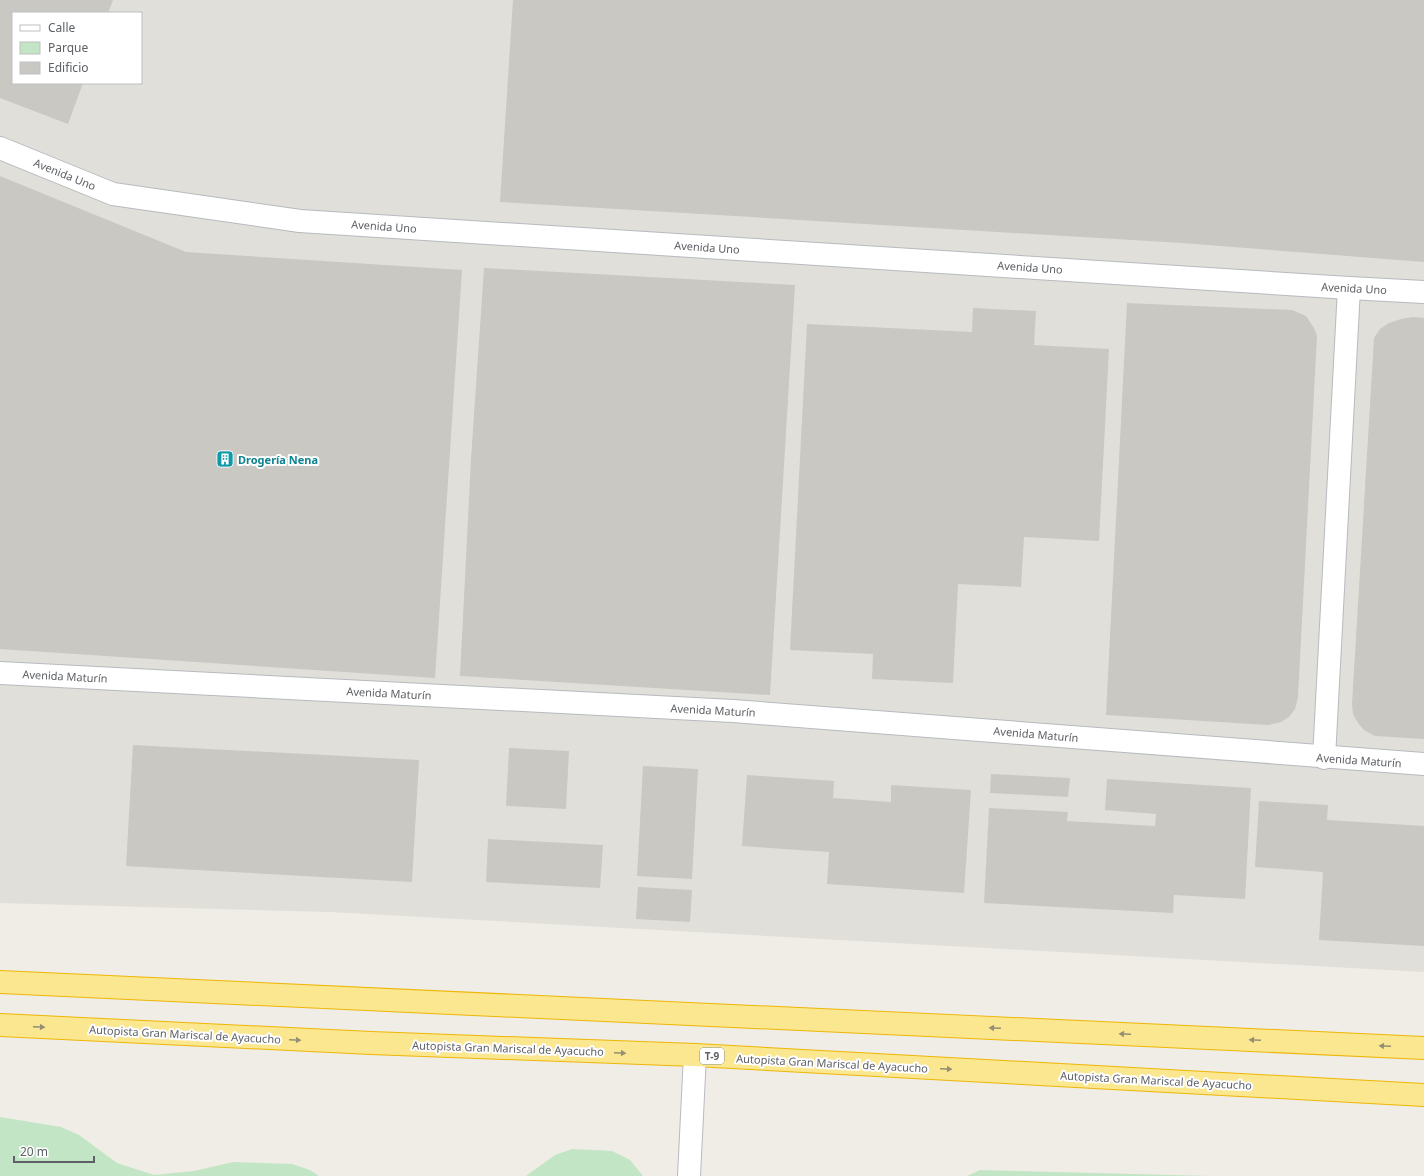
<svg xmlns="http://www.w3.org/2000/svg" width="1424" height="1176" font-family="'Noto Sans',sans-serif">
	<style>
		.industrial { fill: #e0dfd9; fill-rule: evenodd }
		.green { fill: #c2e6c5 }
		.building { fill: #cac8c2 }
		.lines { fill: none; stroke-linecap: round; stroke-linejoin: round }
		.minor-casing { stroke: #b7babe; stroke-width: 24 }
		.highway-casing { stroke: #eeb606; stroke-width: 24 }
		.minor { stroke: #fff; stroke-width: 22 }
		.highway { stroke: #fae790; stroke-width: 22 }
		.oneway { fill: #948f74 }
		.labels { text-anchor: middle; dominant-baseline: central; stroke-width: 4; stroke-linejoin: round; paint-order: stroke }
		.shield { fill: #fff; stroke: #8e9093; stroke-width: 1 }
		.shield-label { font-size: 10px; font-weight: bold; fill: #5d6065 }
		.street-label { font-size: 11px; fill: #5d6065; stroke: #fff }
		.culture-label { font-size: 11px; font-weight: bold; fill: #0d838f; stroke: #fff; text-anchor: start }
	</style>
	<rect width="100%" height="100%" fill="#efede5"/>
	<!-- industrial -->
	<path class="industrial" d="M0,0h1424v972l-1094,-60 -330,-9zM13,13h128v70h-128z"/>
	<!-- green -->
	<g class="green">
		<path d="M0,1117l61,10 18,8 38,28 37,12 40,-4 39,-9 59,2 18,6 9,6h-319z"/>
		<path d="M572,1149l40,2 18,9 13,16h-117l29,-21z"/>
		<path d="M980,1170l230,6h-243z"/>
	</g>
	<!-- building -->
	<g class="building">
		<path d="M0,0h113l-5,13h-95v70h70l-15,41 -68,-26z"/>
		<path d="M513,0h911v262l-242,-19 -682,-41z"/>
		<path d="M0,176l186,76 276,18 -27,408 -435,-29z"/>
		<path d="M484,268l311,17 -25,410 -310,-19 11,-217z"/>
		<path d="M1127,303l165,7 14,6 8,12 3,8 -19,361 -3,12 -6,8 -8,5 -13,3 -162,-10z"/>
		<path d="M973,308l63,3 -2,34 75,4 -10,192 -75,-4 -3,50 -63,-3 -5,99 -81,-4 1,-25 -83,-4 17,-326 165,8z"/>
		<path d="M1413,317l11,1v421l-49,-3 -11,-6 -6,-7 -5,-9 -1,-10 22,-366 6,-9 9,-6 12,-4z"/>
		<path d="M133,745l286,15 -7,122 -286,-16z"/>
		<path d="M509,748l60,3 -3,58 -60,-3z"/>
		<path d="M643,766l55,3 -6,110 -55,-3z"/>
		<path d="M991,774l79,4 -2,19 -78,-4z"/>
		<path d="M747,775l87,6 -1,17 58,4v-17l80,5 -7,103 -137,-9 2,-32 -87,-6z"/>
		<path d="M1107,779l144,9 -6,111 -71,-4 -1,18 -189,-10 5,-95 79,4 -1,9 88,5 1,-12 -51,-4z"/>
		<path d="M1259,801l69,4 -1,15 97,6v120l-105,-6 4,-68 -68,-5z"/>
		<path d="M488,839l115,6 -3,43 -114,-6z"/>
		<path d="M638,887l54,3 -2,32 -54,-3z"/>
	</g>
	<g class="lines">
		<!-- minor casing -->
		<g class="minor-casing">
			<g id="minor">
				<path d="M0,148l113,46 187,27 1049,67 75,4"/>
				<path d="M0,673l733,38 691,53"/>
				<path d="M1324,758l25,-470"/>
				<path d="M689,1176l6,-121"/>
			</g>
		</g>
		<!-- highway casing -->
		<g class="highway-casing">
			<g id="highway">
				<path d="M0,982l1424,66"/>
				<path d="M0,1025l371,18 324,12 729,40"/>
			</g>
		</g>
		<!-- minor -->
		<use href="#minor" class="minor"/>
		<!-- highway -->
		<use href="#highway" class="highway"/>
	</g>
	<!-- one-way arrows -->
	<defs><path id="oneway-solid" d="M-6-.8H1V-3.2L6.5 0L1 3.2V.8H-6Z"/></defs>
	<g class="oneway">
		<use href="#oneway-solid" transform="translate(39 1027) rotate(3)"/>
		<use href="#oneway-solid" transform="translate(995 1028) rotate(-177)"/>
		<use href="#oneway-solid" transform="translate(1125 1034) rotate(-177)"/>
		<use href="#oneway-solid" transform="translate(295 1040) rotate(3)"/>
		<use href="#oneway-solid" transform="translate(1255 1040) rotate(-177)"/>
		<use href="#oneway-solid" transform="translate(1385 1046) rotate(-177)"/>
		<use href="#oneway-solid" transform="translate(620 1053) rotate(2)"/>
		<use href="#oneway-solid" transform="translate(946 1069) rotate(3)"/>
	</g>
	<!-- icons -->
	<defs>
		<g id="building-square" transform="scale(0.9)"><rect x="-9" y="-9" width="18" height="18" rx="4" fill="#0f9aa8" stroke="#fff"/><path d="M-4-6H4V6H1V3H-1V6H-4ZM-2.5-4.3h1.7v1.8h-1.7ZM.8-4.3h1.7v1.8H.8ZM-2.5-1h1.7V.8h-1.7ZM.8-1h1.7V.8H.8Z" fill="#fff"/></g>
	</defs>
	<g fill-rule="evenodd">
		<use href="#building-square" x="225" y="459"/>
	</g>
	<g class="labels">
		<!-- shield labels -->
		<rect class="shield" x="700" y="1048" width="24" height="16" rx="3"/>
		<g class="shield-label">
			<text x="712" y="1056">T-9</text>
		</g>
		<!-- street labels -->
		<g class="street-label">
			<text transform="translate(65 174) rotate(22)">Avenida Uno</text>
			<text transform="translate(384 226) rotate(4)">Avenida Uno</text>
			<text transform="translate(707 247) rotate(4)">Avenida Uno</text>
			<text transform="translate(1030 267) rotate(4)">Avenida Uno</text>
			<text transform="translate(1354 288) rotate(3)">Avenida Uno</text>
			<text transform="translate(65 676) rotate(3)">Avenida Maturín</text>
			<text transform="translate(389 693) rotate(3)">Avenida Maturín</text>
			<text transform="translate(713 710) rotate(3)">Avenida Maturín</text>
			<text transform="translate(1036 734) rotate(5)">Avenida Maturín</text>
			<text transform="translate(1359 760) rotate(4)">Avenida Maturín</text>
			<text transform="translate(185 1034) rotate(3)">Autopista Gran Mariscal de Ayacucho</text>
			<text transform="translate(508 1048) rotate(2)">Autopista Gran Mariscal de Ayacucho</text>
			<text transform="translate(832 1063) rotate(3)">Autopista Gran Mariscal de Ayacucho</text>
			<text transform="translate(1156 1080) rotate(3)">Autopista Gran Mariscal de Ayacucho</text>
		</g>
		<!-- culture labels -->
		<g class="culture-label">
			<text x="238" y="459">Drogería Nena</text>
		</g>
	</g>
	<!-- legend -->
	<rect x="12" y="12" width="130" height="72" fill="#ffffff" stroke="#bebfc1"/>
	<rect x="20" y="25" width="20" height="6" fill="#ffffff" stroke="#bebfc1"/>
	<text x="48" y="32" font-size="12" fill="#5d6065">Calle</text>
	<rect x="20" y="42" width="20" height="12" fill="#c2e6c5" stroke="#bebfc1"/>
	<text x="48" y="52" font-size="12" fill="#5d6065">Parque</text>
	<rect x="20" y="62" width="20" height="12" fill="#cac8c2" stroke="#bebfc1"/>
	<text x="48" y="72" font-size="12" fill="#5d6065">Edificio</text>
	<!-- scale -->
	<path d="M14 1156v6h80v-6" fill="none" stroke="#5d6065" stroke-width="2"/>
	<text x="20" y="1156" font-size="12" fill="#5d6065" stroke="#ffffff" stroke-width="3" paint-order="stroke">20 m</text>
</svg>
